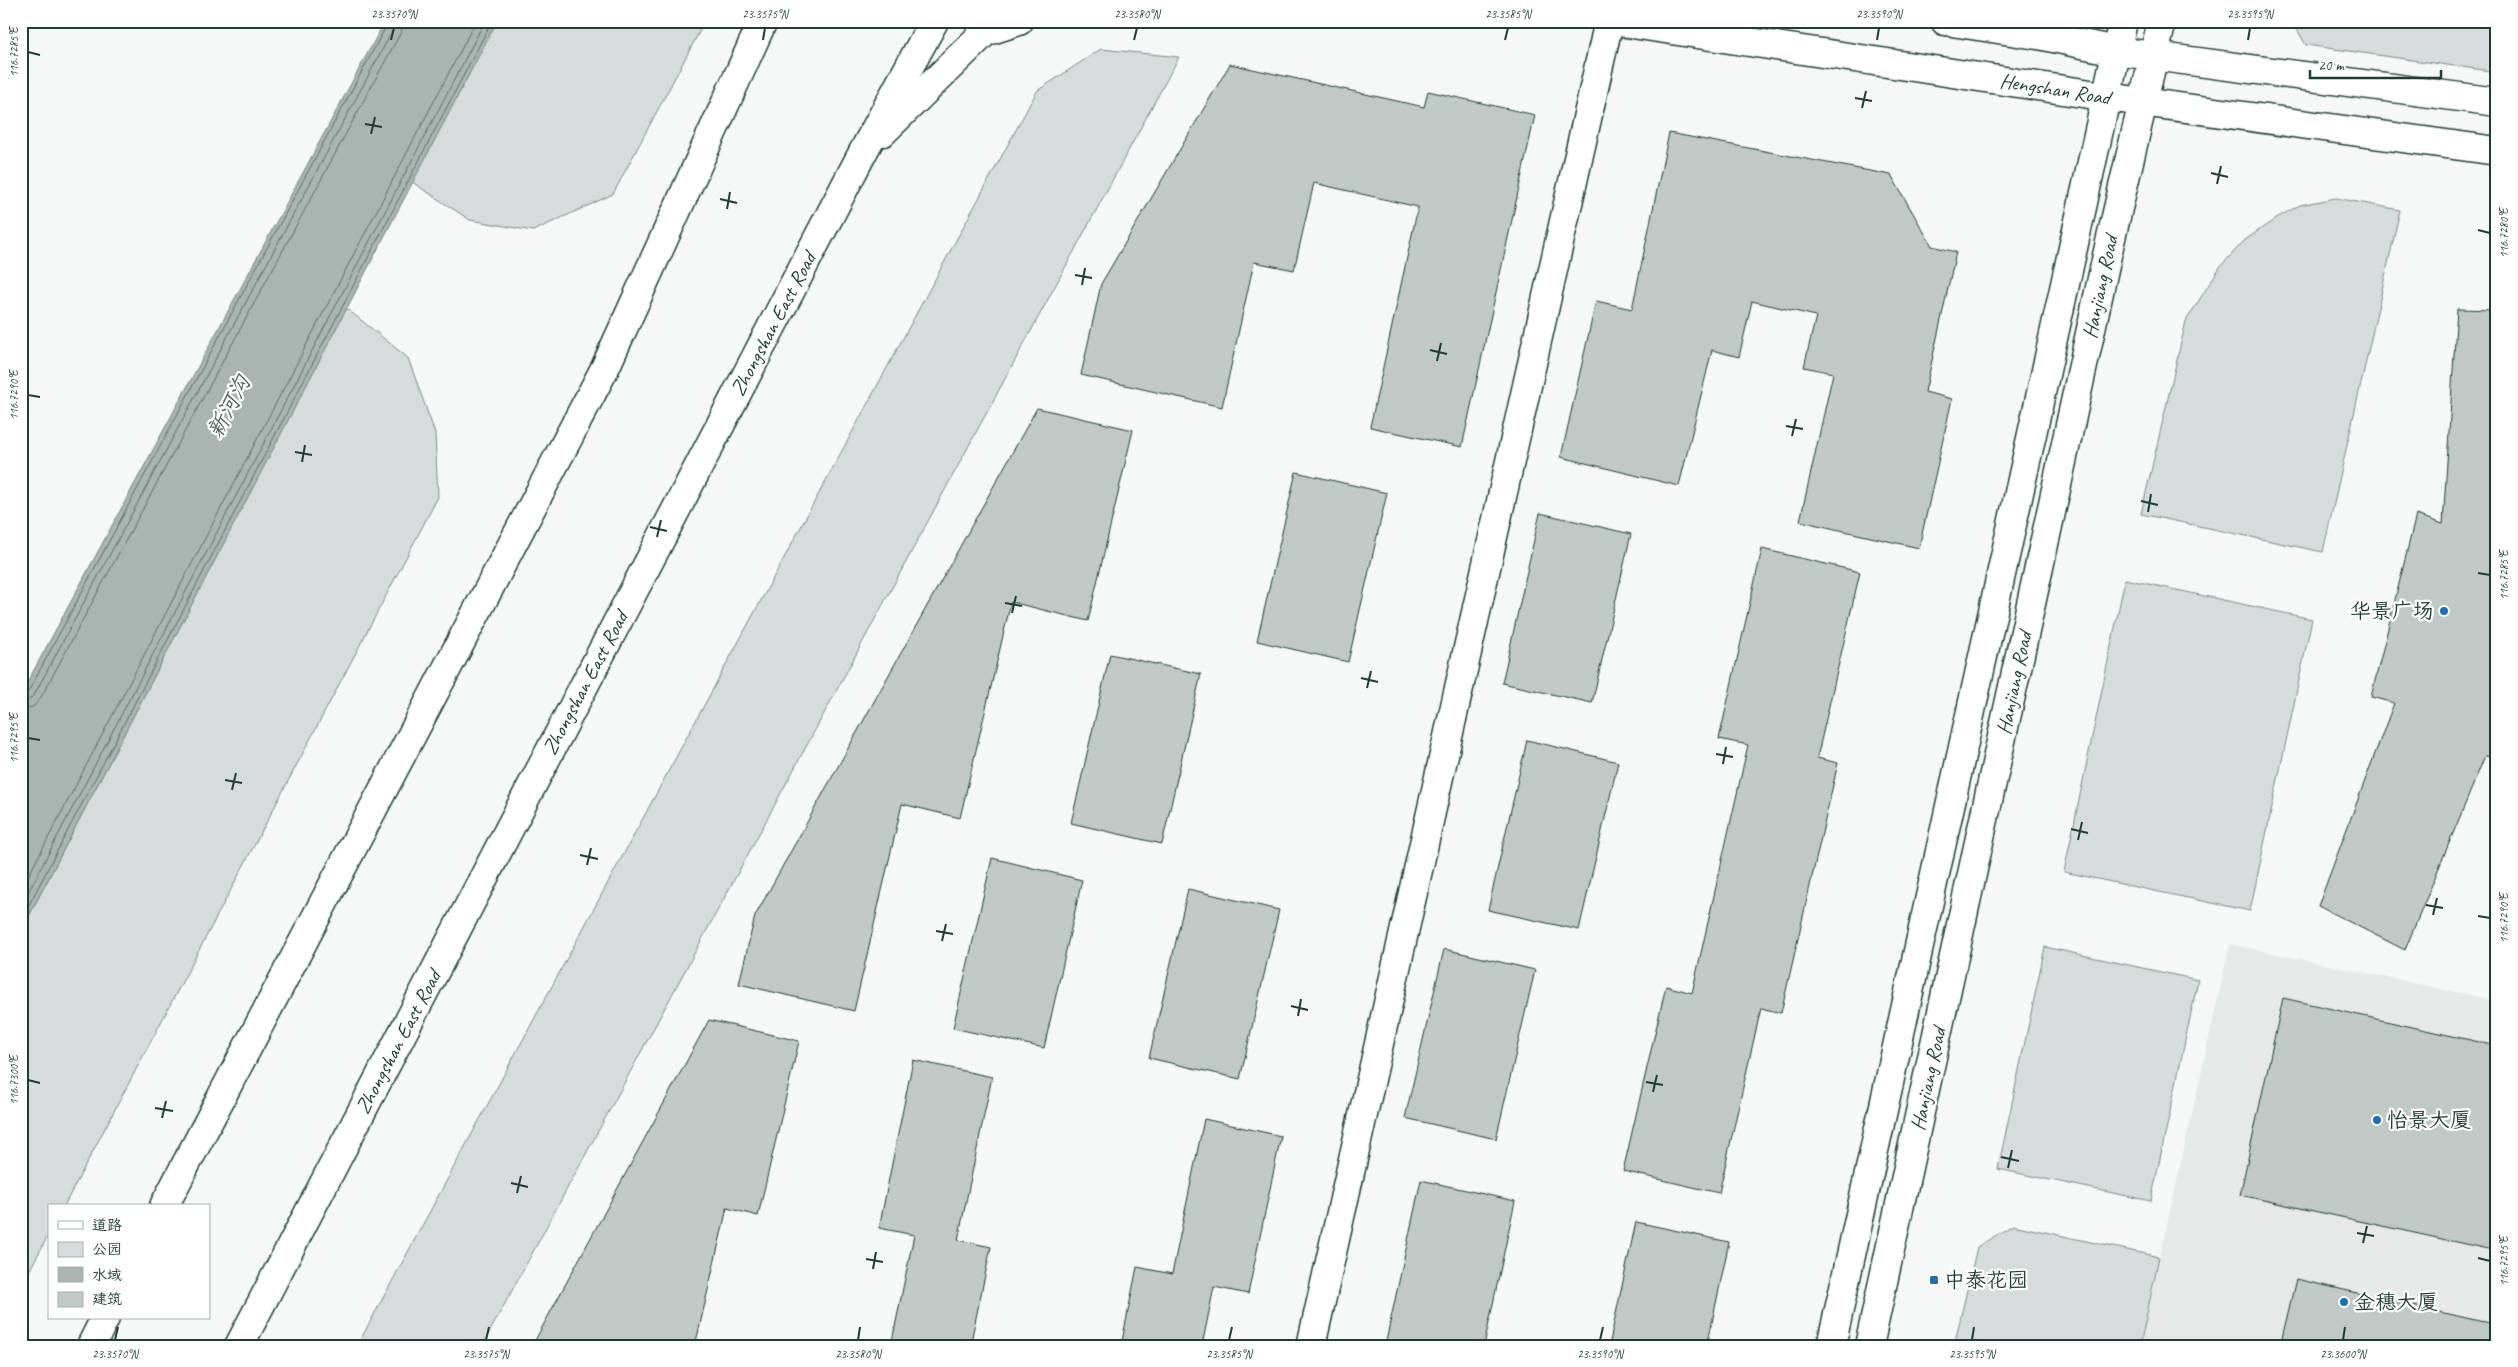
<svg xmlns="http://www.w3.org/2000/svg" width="2518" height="1367" font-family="Caveat,'LXGW WenKai TC',sans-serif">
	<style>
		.built { fill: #e6e9e8 }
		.green { fill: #d6dcdb; stroke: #7a8c88 }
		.water { fill: #aab5b1; stroke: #72857f }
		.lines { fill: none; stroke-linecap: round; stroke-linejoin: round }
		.shore { stroke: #576d66; stroke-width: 1 }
		.building { fill: #c0c9c6; stroke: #1f3d34 }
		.minor-casing { stroke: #1f3d34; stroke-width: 31 }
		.major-casing { stroke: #1f3d34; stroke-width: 31 }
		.minor { stroke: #fff; stroke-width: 28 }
		.major { stroke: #fff; stroke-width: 28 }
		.ticks { fill: none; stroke: #1f3d34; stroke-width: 2 }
		.poi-dot { fill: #1f6fb2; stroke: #fff; stroke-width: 2 }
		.labels { text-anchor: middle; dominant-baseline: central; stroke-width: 4.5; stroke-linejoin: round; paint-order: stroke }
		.street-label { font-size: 21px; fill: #1f3d34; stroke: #fff }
		.poi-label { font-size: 21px; fill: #1f3d34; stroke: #fff; text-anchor: start }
		.water-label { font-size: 22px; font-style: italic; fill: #49615a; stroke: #fff }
		.neatline { fill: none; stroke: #1f3d34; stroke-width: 2 }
		.ticks-label { font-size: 12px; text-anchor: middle; fill: #1f3d34 }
	</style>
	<rect width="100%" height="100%" fill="#f6f7f7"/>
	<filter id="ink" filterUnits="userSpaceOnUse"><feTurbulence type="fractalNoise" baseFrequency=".02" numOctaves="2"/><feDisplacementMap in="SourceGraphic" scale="10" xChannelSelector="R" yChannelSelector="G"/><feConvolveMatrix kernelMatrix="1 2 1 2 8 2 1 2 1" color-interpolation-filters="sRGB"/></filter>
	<g filter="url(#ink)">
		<!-- built -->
		<path class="built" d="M2230,944l267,57v345h-357z"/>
		<!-- green -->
		<g class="green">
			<path d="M496,21h209l-92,173 -80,37 -63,-11 -58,-38z"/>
			<path d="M2292,21h205v51l-191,-27z"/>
			<path d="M1101,49l78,8 -697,1289h-125l680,-1255z"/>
			<path d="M2336,198l64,12 -77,342 -182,-38 45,-193 34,-54 25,-27 33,-23 22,-12z"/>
			<path d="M346,308l62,50 27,75 3,64 -374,709h-15v28l-28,52v-355z"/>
			<path d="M2125,579l187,40 -62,292 -186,-39z"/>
			<path d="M2045,947l153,33 -47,221 -153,-32z"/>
			<path d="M2013,1225l146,32 -19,89h-186l23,-99z"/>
		</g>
		<!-- water -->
		<path class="water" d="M385,21h112l-476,910v-237z"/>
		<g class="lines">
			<!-- shore -->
			<g class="shore">
				<path d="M21,695l7,-3 361,-671"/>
				<path d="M21,702l8,-2 5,-5 360,-667 1,-7"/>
				<path d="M21,709l12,-2 7,-8 361,-667 2,-11"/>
				<path d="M21,890l455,-869"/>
				<path d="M21,906l464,-885"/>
				<path d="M21,920l471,-899"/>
			</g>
		</g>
		<!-- building -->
		<g class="building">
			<path d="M1230,64l194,43 4,-16 107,24 -73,332 -92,-20 48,-220 -104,-24 -20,87 -40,-8 -32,145 -141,-32 20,-91z"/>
			<path d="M1669,133l222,42 41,71 24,6 -31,140 27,7 -33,149 -119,-27 33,-148 -29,-6 12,-51 -64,-15 -13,56 -27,-7 -33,136 -118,-29 35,-156 36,8z"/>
			<path d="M2457,309l40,1v448l-12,-2 -80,194 -87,-44 76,-203 -23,-6 45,-182 27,9z"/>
			<path d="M1037,408l96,22 -45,191 -77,-19 -51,216 -58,-14 -48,207 -115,-27 16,-68z"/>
			<path d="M1296,472l91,21 -39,169 -91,-21z"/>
			<path d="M1540,513l91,21 -39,169 -90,-20z"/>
			<path d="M1762,549l98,23 -43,186 21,5 -57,250 -20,-5 -42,185 -96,-22 43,-185 26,7 56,-248 -29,-6z"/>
			<path d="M1110,654l91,20 -39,170 -91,-21z"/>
			<path d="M1527,740l91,22 -39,168 -91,-20z"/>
			<path d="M992,858l90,22 -38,168 -91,-20z"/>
			<path d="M1188,889l91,21 -39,169 -91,-21z"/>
			<path d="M1444,949l91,21 -39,169 -91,-21z"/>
			<path d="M2283,998l214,48v205l-257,-56z"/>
			<path d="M709,1020l90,21 -41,175 -31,-8 -32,138h-163z"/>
			<path d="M913,1060l79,17 -34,163 33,7 -21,99h-79l23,-111 -35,-7z"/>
			<path d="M1204,1119l77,17 -33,158 -34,-7 -12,59h-81l16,-79 35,7z"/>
			<path d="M1421,1180l94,21 -31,145h-99z"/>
			<path d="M1636,1222l93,20 -22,104h-98z"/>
			<path d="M2296,1279l201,46v21h-224l9,-8z"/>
		</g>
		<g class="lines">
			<!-- minor casing -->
			<g class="minor-casing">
				<g id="minor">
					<path d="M1613,21l529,81 355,49"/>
					<path d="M1945,21l99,15 72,15 381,51"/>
					<path d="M1311,1346l298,-1325"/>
					<path d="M1831,1346l292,-1325"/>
					<path d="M1869,1346l239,-1095 54,-230"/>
				</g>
			</g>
			<!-- major casing -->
			<g class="major-casing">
				<g id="major">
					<path d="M883,132l102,-100 34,-11"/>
					<path d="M164,1206l441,-838 158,-347"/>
					<path d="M91,1346l14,-28"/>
					<path d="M239,1346l624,-1194 71,-131"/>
				</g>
			</g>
			<!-- minor -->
			<use href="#minor" class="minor"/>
			<!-- major -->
			<use href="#major" class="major"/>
		</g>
	</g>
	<!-- ticks -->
	<path class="ticks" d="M391,40l3,-12M763,40l2,-12M1134,40l3,-12M1505,40l3,-12M1877,40l2,-12M2248,40l2,-12M28,52l12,3M1855,98l17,3M1862,108l4,-17M365,124l17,3M371,134l4,-17M2211,173l17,4M2217,184l4,-18M720,199l17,4M727,209l3,-17M2478,230l12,3M1075,275l17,3M1082,285l3,-17M1430,350l17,4M1437,361l4,-18M28,395l12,2M1786,426l17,3M1792,436l4,-17M295,452l17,3M302,462l3,-17M2141,501l17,4M2148,512l3,-18M650,527l17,4M657,537l4,-17M2478,573l12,2M1005,603l17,3M1012,613l4,-17M1361,678l17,4M1367,688l4,-17M28,738l12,2M1716,754l17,3M1723,764l3,-17M225,780l17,3M232,790l4,-17M2071,829l17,4M2078,840l4,-18M580,855l18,4M587,865l4,-17M2426,905l17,3M2433,915l4,-17M2478,916l12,2M936,931l17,3M942,941l4,-17M1291,1006l17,4M1298,1016l3,-17M28,1080l12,3M1646,1082l17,3M1653,1092l4,-17M155,1108l18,3M162,1118l4,-17M2001,1157l18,4M2008,1168l4,-18M511,1183l17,4M517,1193l4,-17M2357,1233l17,3M2363,1243l4,-17M2478,1258l12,3M866,1259l17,3M873,1269l3,-17M115,1340l3,-13M486,1340l3,-13M858,1340l2,-13M1229,1340l3,-13M1600,1340l3,-13M1972,1340l2,-13M2343,1340l2,-13"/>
	<!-- markers -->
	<g class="poi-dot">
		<circle cx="2444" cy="611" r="5"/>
		<circle cx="2377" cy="1120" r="5"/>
		<rect x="1929" y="1275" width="10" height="10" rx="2.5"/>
		<circle cx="2344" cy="1302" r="5"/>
	</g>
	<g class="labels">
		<!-- street labels -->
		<g class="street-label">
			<text transform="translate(2055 89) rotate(9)">Hengshan Road</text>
			<text transform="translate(2100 287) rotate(-78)">Hanjiang Road</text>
			<text transform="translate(773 324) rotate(-62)">Zhongshan East Road</text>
			<text transform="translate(585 683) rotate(-62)">Zhongshan East Road</text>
			<text transform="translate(2014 683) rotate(-78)">Hanjiang Road</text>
			<text transform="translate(398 1042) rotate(-62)">Zhongshan East Road</text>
			<text transform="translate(1928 1079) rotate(-78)">Hanjiang Road</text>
		</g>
		<!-- poi labels -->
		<g class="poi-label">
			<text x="2434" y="611" text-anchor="end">华景广场</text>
			<text x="2387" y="1120">怡景大厦</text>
			<text x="1944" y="1280">中泰花园</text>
			<text x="2354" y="1302">金穗大厦</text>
		</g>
		<!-- water labels -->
		<g class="water-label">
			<text transform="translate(229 407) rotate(-62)">新河沟</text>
		</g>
	</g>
	<!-- margin -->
	<rect width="2518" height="1367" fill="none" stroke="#fff" stroke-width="55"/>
	<!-- legend -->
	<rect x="48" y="1204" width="162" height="115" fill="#ffffff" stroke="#a5b1ae"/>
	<rect x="58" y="1221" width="25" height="8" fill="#ffffff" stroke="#a5b1ae"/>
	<text x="92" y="1230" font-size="15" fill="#1f3d34">道路</text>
	<rect x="58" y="1242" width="25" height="15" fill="#d6dcdb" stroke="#a5b1ae"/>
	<text x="92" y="1254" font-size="15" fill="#1f3d34">公园</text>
	<rect x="58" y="1267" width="25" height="15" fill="#aab5b1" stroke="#a5b1ae"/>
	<text x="92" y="1280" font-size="15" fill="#1f3d34">水域</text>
	<rect x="58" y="1292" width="25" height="15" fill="#c0c9c6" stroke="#a5b1ae"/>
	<text x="92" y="1304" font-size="15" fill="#1f3d34">建筑</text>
	<!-- scale -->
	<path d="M2310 70v8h131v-8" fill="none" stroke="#1f3d34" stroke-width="2.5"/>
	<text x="2318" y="70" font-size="15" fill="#1f3d34" stroke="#ffffff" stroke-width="4" paint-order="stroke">20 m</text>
	<rect x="28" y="28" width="2462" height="1312" class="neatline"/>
	<g class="ticks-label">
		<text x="394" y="18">23.3570°N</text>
		<text x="765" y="18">23.3575°N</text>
		<text x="1137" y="18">23.3580°N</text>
		<text x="1508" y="18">23.3585°N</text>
		<text x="1879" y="18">23.3590°N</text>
		<text x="2250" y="18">23.3595°N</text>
		<text transform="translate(14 52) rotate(-90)" y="4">116.7285°E</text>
		<text transform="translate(2504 233) rotate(-90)" y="4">116.7280°E</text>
		<text transform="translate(14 395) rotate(-90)" y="4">116.7290°E</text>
		<text transform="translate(2504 575) rotate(-90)" y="4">116.7285°E</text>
		<text transform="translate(14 738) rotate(-90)" y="4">116.7295°E</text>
		<text transform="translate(2504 918) rotate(-90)" y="4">116.7290°E</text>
		<text transform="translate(14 1080) rotate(-90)" y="4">116.7300°E</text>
		<text transform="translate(2504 1261) rotate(-90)" y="4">116.7295°E</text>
		<text x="115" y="1358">23.3570°N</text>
		<text x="486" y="1358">23.3575°N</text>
		<text x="858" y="1358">23.3580°N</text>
		<text x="1229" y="1358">23.3585°N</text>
		<text x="1600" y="1358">23.3590°N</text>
		<text x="1972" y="1358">23.3595°N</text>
		<text x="2343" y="1358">23.3600°N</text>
	</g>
</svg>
